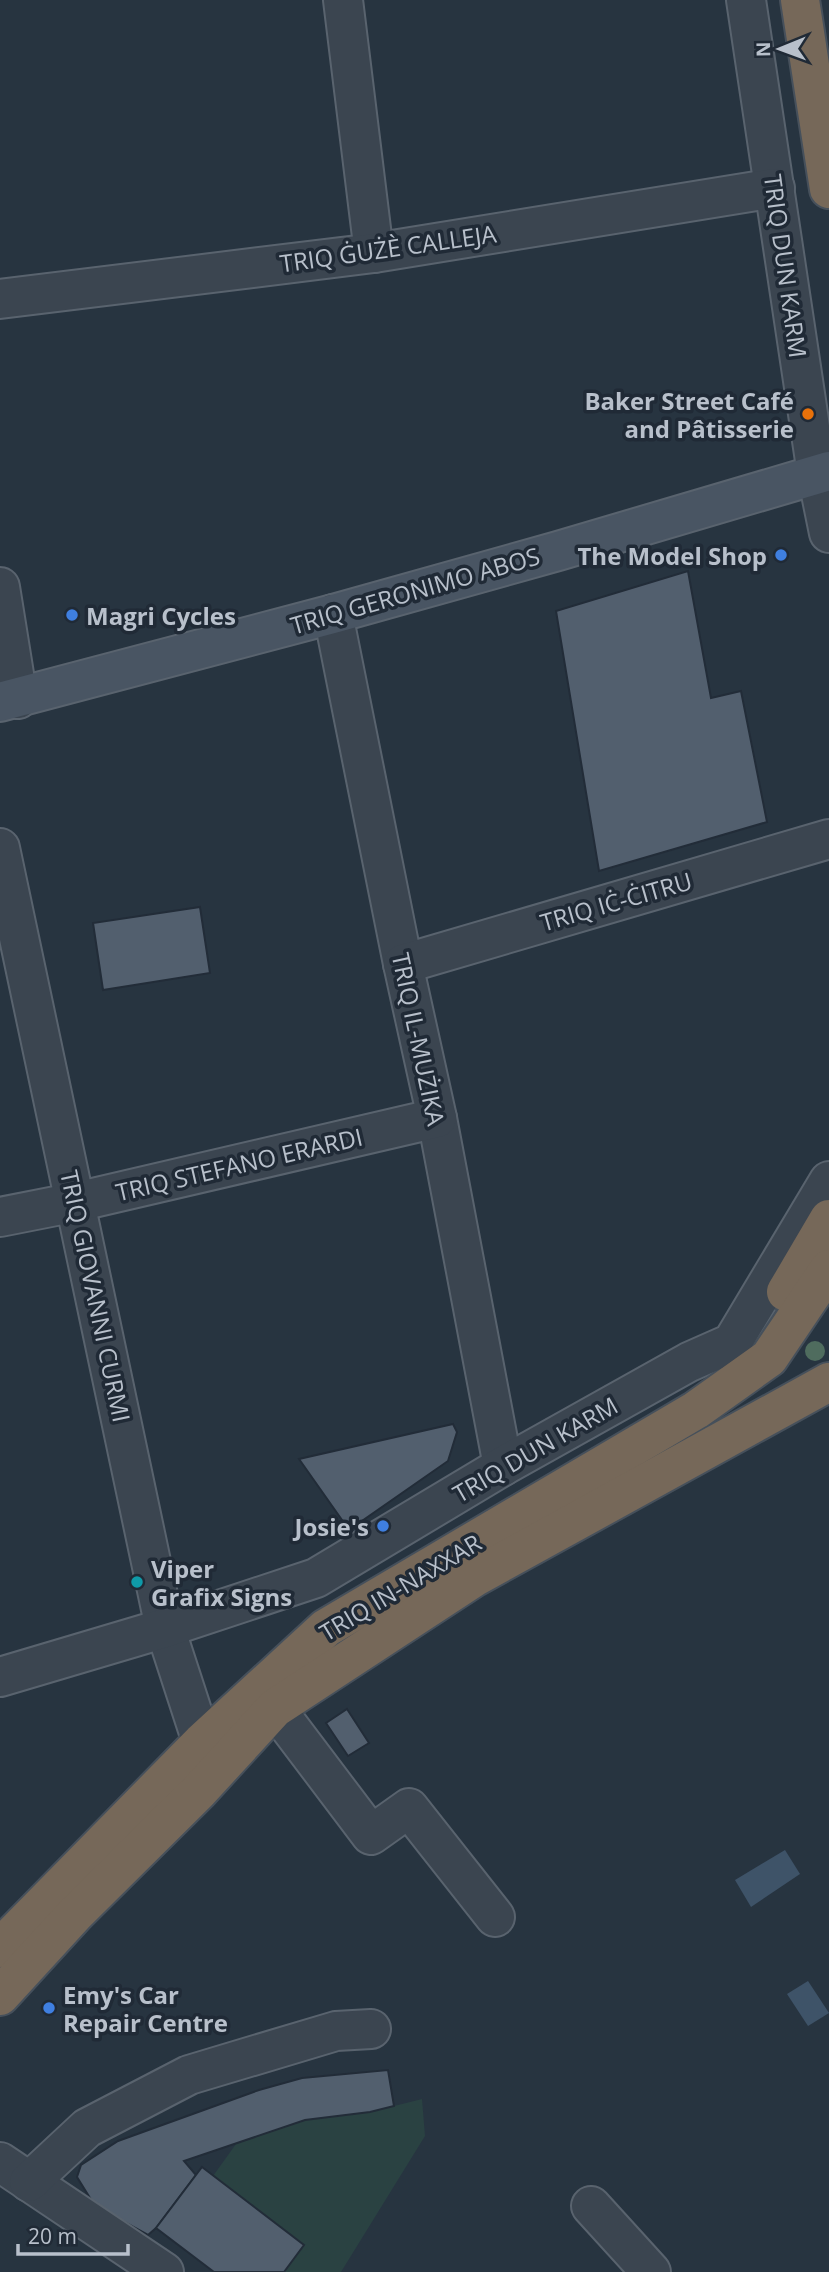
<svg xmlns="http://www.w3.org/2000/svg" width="829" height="2272" font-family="'Open Sans',sans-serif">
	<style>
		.green { fill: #2a4242 }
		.water { fill: #3e5368 }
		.building { fill: #525f6e; stroke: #222c38; stroke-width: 2 }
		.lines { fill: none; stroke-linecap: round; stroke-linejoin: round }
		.street-casing { stroke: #59636e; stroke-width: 42 }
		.secondary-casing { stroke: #59636e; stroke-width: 42 }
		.highway-casing { stroke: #46505b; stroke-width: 42 }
		.street { stroke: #3b4550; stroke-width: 38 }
		.secondary { stroke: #495563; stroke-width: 38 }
		.highway { stroke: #766859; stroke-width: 38 }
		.tree { fill: #4f6c5e }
		.food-dot { fill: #e8710a; stroke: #202a36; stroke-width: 2.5 }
		.shop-dot { fill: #3f7fe0; stroke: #202a36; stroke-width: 2.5 }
		.culture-dot { fill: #0f9aa8; stroke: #202a36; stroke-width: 2.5 }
		.labels { text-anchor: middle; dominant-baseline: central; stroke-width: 7; stroke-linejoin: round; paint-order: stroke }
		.street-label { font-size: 24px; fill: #b8c0cb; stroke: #202a36 }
		.poi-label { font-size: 24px; font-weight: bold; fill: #b8c0cb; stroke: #202a36; text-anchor: end }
	</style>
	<rect width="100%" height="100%" fill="#273440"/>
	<!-- green -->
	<path class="green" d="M422,2099l3,37 -84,136h-57l20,-27 -91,-69 23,-32 69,-24 65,-8z"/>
	<!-- water -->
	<g class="water">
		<path d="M785,1850l15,24 -49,33 -16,-27z"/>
		<path d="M808,1981l21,32 -21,13 -21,-32z"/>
	</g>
	<!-- building -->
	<g class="building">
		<path d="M688,571l23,127 30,-7 26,131 -168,49 -43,-260z"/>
		<path d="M200,907l10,66 -107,17 -10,-67z"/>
		<path d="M453,1424l4,8 -9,29 -99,69 -50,-71z"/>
		<path d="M347,1709l22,34 -21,13 -22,-33z"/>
		<path d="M388,2070l6,36 -24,6 -65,8 -121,41 12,14 -40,53 -8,7 -53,-29 -18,-29 4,-12 37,-24 141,-51 43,-12z"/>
		<path d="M202,2167l102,78 -20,27h-70l-58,-44z"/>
	</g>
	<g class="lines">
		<!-- street casing -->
		<g class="street-casing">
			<g id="street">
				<path d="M343,0l31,253"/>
				<path d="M746,0l71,474 12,59"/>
				<path d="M0,299l374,-46 401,-65"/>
				<path d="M0,587l18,112"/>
				<path d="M333,614l70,350 34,154 66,348"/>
				<path d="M0,848l165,780 37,114"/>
				<path d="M403,964l426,-125"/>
				<path d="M0,1217l76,-15 361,-84"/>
				<path d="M0,1677l165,-49 151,-50 187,-112 186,-104 43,-19 97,-162"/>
				<path d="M275,1708l96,127 38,-27 86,109"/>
				<path d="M0,2162l164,110"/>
				<path d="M29,2182l58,-54 102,-53 147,-44 35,-2"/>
				<path d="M591,2206l60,66"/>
			</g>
		</g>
		<!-- secondary casing -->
		<g class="secondary-casing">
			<path id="secondary" d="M0,702l333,-88 225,-63 271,-80"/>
		</g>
		<!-- highway casing -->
		<g class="highway-casing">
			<g id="highway">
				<path d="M800,0l29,189"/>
				<path d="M786,1292l43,-73"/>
				<path d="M0,1948l202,-206 124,-114 370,-218 73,-52 60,-89"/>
				<path d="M0,1996l76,-83 123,-122 76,-83 200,-131 354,-195"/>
			</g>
		</g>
		<!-- street -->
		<use href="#street" class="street"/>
		<!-- secondary -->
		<use href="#secondary" class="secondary"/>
		<!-- highway -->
		<use href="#highway" class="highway"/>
	</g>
	<!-- trees -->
	<circle class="tree" cx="815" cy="1351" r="10"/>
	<!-- markers -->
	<circle class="food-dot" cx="808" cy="414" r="7"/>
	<g class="shop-dot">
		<circle cx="781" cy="555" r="7"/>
		<circle cx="72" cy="615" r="7"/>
		<circle cx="383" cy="1526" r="7"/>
		<circle cx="49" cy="2008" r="7"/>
	</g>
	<circle class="culture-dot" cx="137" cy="1582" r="7"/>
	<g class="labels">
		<!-- street labels -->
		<g class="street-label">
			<text transform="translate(388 248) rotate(-8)">TRIQ ĠUŻÈ CALLEJA</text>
			<text transform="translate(786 266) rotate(82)">TRIQ DUN KARM</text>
			<text transform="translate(415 590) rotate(-16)">TRIQ GERONIMO ABOS</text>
			<text transform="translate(616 901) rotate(-16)">TRIQ IĊ-ĊITRU</text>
			<text transform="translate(419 1039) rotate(78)">TRIQ IL-MUŻIKA</text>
			<text transform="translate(239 1164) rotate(-13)">TRIQ STEFANO ERARDI</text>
			<text transform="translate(96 1296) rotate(78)">TRIQ GIOVANNI CURMI</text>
			<text transform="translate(535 1449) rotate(-30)">TRIQ DUN KARM</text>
			<text transform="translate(400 1587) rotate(-31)">TRIQ IN-NAXXAR</text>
		</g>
		<!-- poi labels -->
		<g class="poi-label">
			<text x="794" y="400">Baker Street Café<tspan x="794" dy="28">and Pâtisserie</tspan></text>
			<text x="767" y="555">The Model Shop</text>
			<text x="86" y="615" text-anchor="start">Magri Cycles</text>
			<text x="369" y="1526">Josie's</text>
			<text x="151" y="1568" text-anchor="start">Viper<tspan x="151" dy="28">Grafix Signs</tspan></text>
			<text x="63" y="1994" text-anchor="start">Emy's Car<tspan x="63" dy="28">Repair Centre</tspan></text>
		</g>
	</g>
	<!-- north arrow -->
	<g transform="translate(780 49) rotate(269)" stroke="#202a36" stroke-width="5" paint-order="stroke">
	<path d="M0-5L12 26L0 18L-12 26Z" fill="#b8c0cb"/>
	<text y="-10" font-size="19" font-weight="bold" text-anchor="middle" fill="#b8c0cb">N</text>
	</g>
	<!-- scale -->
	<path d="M18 2244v10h110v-10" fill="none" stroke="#b8c0cb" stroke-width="3.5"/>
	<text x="28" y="2244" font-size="21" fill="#b8c0cb" stroke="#202a36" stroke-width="5" paint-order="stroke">20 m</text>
</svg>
